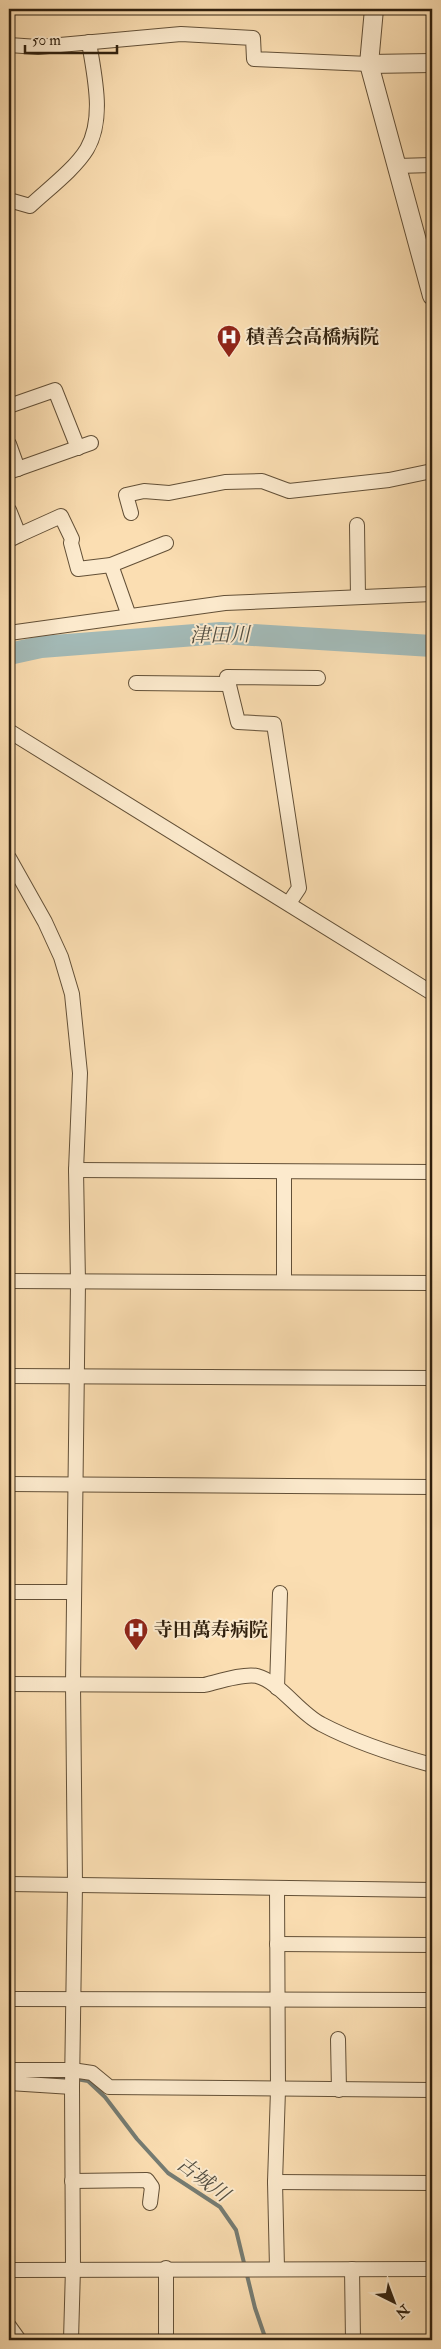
<svg xmlns="http://www.w3.org/2000/svg" width="441" height="2349" font-family="'IM FELL Double Pica','Noto Serif JP',serif">
  <style>
    .lines { fill: none; stroke-linecap: round; stroke-linejoin: round }
    .stream { stroke: #757c73; stroke-width: 4 }
    .river { stroke: #a3bab7; stroke-width: 22 }
    .minor-casing { stroke: #635037; stroke-width: 16 }
    .tertiary-casing { stroke: #635037; stroke-width: 20 }
    .minor { stroke: #fceacd; stroke-width: 14 }
    .tertiary { stroke: #fceacd; stroke-width: 18 }
    .labels { text-anchor: middle; dominant-baseline: central; stroke-width: 4; stroke-linejoin: round; paint-order: stroke }
    .poi-label { font-size: 19px; font-weight: bold; fill: #30200e; stroke: #fceacd; text-anchor: start }
    .water-label { font-size: 20px; font-style: italic; fill: #524e41; stroke: #fceacd }
  </style>
  <rect width="100%" height="100%" fill="#fbdeb2"/>
  <filter id="stains"><feTurbulence type="fractalNoise" baseFrequency=".004" numOctaves="4"/><feColorMatrix values="0 0 0 0 .2 0 0 0 0 .09 0 0 0 0 .02 0 0 0 .5 -.17"/></filter>
  <radialGradient id="worn" r=".72"><stop offset=".6" stop-color="#630" stop-opacity="0"/><stop offset="1" stop-color="#630" stop-opacity=".3"/></radialGradient>
  <g class="lines">
    <g class="stream">
      <polyline points="36,2078 69,2079"/>
      <polyline points="76,2079 88,2081 105,2097 137,2139 168,2173 220,2207 236,2230 255,2308 266,2340"/>
    </g>
    <polyline class="river" points="9,654 41,647 221,633 432,646"/>
    <defs>
      <g id="minor">
        <polyline points="9,45 38,47 181,34 253,38 254,59 369,64"/>
        <polyline points="397,166 432,165"/>
        <path d="M9,200L30,206C47,190 75,169 87,149C105,118 94,75 89,42"/>
        <polyline points="9,406 55,390 78,448"/>
        <polyline points="9,444 18,469"/>
        <polyline points="9,472 91,443"/>
        <polyline points="9,510 19,535 9,540"/>
        <polyline points="131,513 126,495 144,491 169,493 225,482 262,481 289,491 389,480 432,471"/>
        <polyline points="357,525 358,597"/>
        <polyline points="19,535 61,516 72,539 71,543 78,569 111,565 166,543"/>
        <polyline points="111,565 129,616"/>
        <polyline points="9,633 225,603 432,594"/>
        <polyline points="136,683 228,684"/>
        <polyline points="9,731 432,993"/>
        <polyline points="9,858 45,922 61,957 72,994 80,1073 76,1170 78,1282 73,1684 75,1885 72,2087 73,2268 71,2340"/>
        <polyline points="289,903 299,888 274,724 238,722 227,677 318,678"/>
        <polyline points="76,1170 432,1172"/>
        <polyline points="9,1281 432,1283"/>
        <polyline points="284,1282 284,1172"/>
        <polyline points="9,1376 432,1378"/>
        <polyline points="9,1484 432,1487"/>
        <polyline points="9,1592 74,1592"/>
        <path d="M9,1684L204,1685C217,1682 244,1673 257,1676C280,1682 299,1713 321,1724C355,1742 395,1755 432,1765"/>
        <polyline points="277,1688 280,1593"/>
        <polyline points="9,1884 432,1890"/>
        <polyline points="277,1944 432,1945"/>
        <polyline points="9,1999 432,2000"/>
        <polyline points="338,2039 339,2090"/>
        <polyline points="9,2070 72,2070 92,2073 109,2087 432,2090"/>
        <polyline points="9,2083 72,2087"/>
        <polyline points="72,2181 147,2180 152,2187 150,2203"/>
        <polyline points="275,2182 432,2183"/>
        <polyline points="277,2268 275,2182 278,2090 277,1889"/>
        <polyline points="352,2269 353,2340"/>
        <polyline points="9,2270 432,2269"/>
        <polyline points="9,2326 19,2340"/>
        <polyline points="166,2340 166,2268"/>
      </g>
      <g id="tertiary">
        <polyline points="374,9 369,64 432,296"/>
        <polyline points="369,64 432,63"/>
      </g>
    </defs>
    <use href="#minor" class="minor-casing"/>
    <use href="#tertiary" class="tertiary-casing"/>
    <use href="#minor" class="minor"/>
    <use href="#tertiary" class="tertiary"/>
  </g>
  <defs>
    <symbol id="hospital-pin" viewBox="-11 -11 22 30"><path d="M0 17L-7.5 6A9.5 9.5 0 1 1 7.5 6Z" fill="#8f2418" stroke="#fceacd"/><path d="M-5-5h3v3.5h4V-5h3V5h-3V1.5h-4V5h-3Z" fill="#fff"/></symbol>
  </defs>
  <g fill-rule="evenodd">
    <use href="#hospital-pin" x="215" y="323" width="28" height="38"/>
    <use href="#hospital-pin" x="122" y="1616" width="28" height="38"/>
  </g>
  <g class="labels">
    <g class="poi-label">
      <text x="246" y="337">積善会高橋病院</text>
      <text x="154" y="1630">寺田萬寿病院</text>
    </g>
    <g class="water-label">
      <text transform="translate(220 635) rotate(-1)">津田川</text>
      <text transform="translate(203 2179) rotate(37)">古城川</text>
    </g>
  </g>
  <rect width="441" height="2349" fill="none" stroke="#fbdeb2" stroke-width="30"/>
  <rect x="10" y="10" width="421" height="2329" fill="none" stroke="#30200e" stroke-width="2.5"/>
  <rect x="15" y="15" width="411" height="2319" fill="none" stroke="#30200e"/>
  <g transform="translate(394 2302) rotate(138)" stroke="#fceacd" stroke-width="4" paint-order="stroke">
  <path d="M0-4L9 19L0 12L-9 19Z" fill="#30200e"/>
  <text y="-8" font-size="14" font-weight="bold" text-anchor="middle" fill="#30200e">N</text>
  </g>
  <path d="M25 45v8h92v-8" fill="none" stroke="#30200e" stroke-width="2.5"/>
  <text x="32" y="45" font-size="15" fill="#30200e" stroke="#fceacd" stroke-width="4" paint-order="stroke">50 m</text>
  <rect width="100%" height="100%" filter="url(#stains)"/>
  <rect width="100%" height="100%" fill="url(#worn)"/>
</svg>
